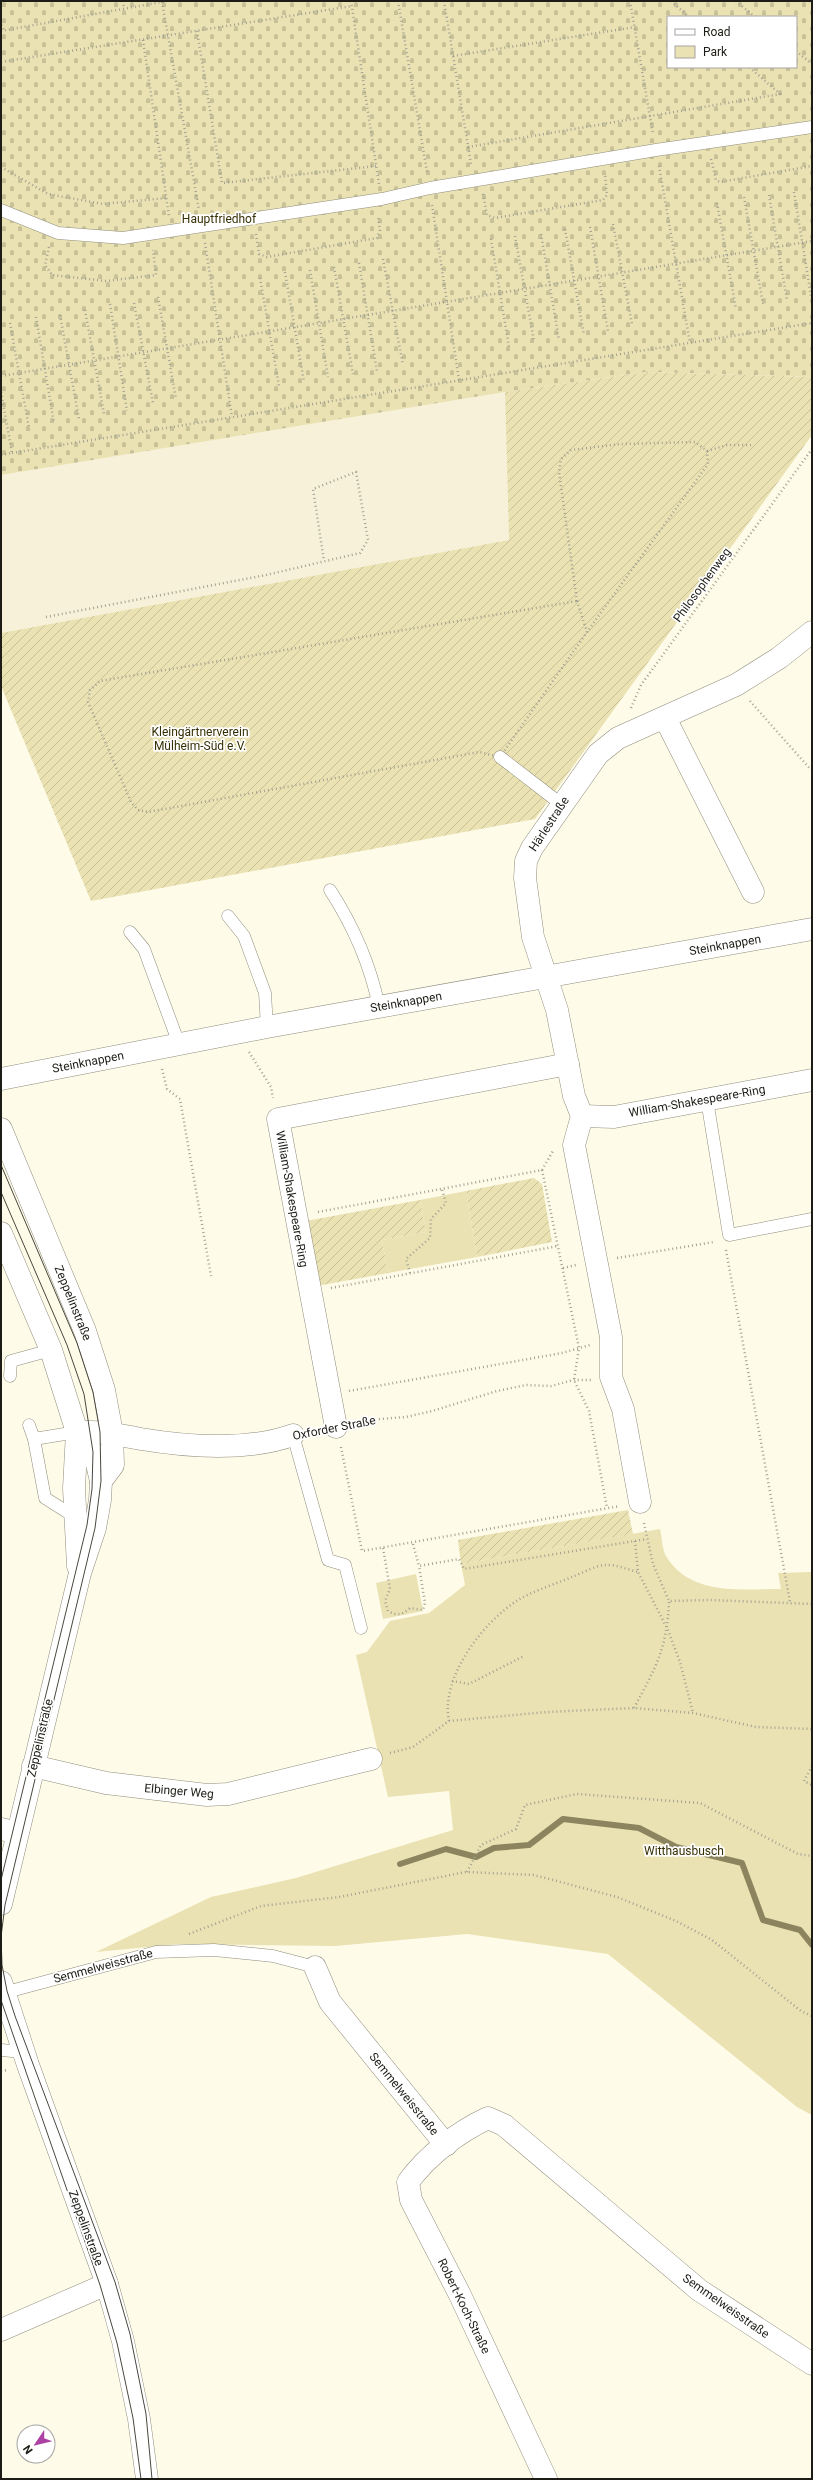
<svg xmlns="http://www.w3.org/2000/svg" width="813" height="2480" font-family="Roboto,sans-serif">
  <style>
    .built { fill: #f6f1d8 }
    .cemetery { fill: url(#cemetery-stones); fill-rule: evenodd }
    .park { fill: #eae2b2 }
    .garden { fill: url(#garden-furrows) }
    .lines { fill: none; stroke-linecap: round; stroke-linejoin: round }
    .stream { stroke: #8b845e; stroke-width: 6 }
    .service-casing { stroke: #908d7d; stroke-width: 13 }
    .minor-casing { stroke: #908d7d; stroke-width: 23 }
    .tertiary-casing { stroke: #908d7d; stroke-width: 23 }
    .secondary-casing { stroke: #908d7d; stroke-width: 23 }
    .path { stroke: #a3a194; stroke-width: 2.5; stroke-dasharray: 1 3; stroke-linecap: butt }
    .service { stroke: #fff; stroke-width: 12 }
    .minor { stroke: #fff; stroke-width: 22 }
    .tertiary { stroke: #fff; stroke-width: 22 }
    .secondary { stroke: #fff; stroke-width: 22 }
    .tram { stroke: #49473f; stroke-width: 1 }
    .labels { text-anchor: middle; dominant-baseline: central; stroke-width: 3.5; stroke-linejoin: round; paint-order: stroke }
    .park-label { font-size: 12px; fill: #373004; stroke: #fff }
    .street-label { font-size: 12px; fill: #1d1c16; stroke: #fff }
  </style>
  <defs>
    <pattern id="cemetery-stones" width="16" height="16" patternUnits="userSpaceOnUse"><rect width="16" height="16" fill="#eae2b2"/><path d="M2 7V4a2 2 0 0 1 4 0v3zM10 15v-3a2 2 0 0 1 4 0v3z" fill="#c8c198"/></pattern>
    <pattern id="garden-furrows" width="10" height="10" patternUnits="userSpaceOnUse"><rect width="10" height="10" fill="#eae2b2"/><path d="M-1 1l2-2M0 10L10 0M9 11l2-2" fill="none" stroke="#c8c198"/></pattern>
  </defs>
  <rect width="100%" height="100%" fill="#fefbe9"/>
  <polygon class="built" points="505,392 509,540 1,633 1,475"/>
  <path class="cemetery" d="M1,1H812V377L647,372L505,392L1,475ZM668,17H796V67H668Z"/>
  <g class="park">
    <polygon points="466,1191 477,1257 388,1273 382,1240 426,1232 420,1200"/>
    <path d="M660,1529C662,1537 662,1549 666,1556C690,1596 740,1589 781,1589L778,1573L812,1572V2115L797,2107L608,1954L467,1934L335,1946L179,1944L96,1952L211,1897L296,1878L453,1830L449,1791L388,1797L356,1655L367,1652L390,1621L429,1613L465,1585L461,1564Z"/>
    <polygon points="416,1574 423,1611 383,1619 376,1583"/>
  </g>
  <g class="garden">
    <polygon points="647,372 812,377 812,435 535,819 91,901 1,686 1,633 509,540 505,392"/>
    <polygon points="534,1178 542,1184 552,1242 477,1257 466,1191"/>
    <polygon points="420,1200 426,1232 382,1240 388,1273 317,1286 306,1221"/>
    <polygon points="628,1510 633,1534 461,1564 458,1540"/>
  </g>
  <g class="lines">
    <polyline class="stream" points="400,1864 446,1849 476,1857 494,1848 529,1845 563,1819 639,1828 676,1847 742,1863 763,1920 800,1930 812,1945"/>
    <defs>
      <g id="service">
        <polyline points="1,210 58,233 123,238 382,199 430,188 656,150 812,127"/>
        <polyline points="500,757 561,804"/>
        <path d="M330,890C354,927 370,963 379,1007"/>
        <polyline points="228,916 244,936 265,993 267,1027"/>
        <polyline points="130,932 144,949 179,1044"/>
        <polyline points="707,1100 729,1235 812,1219"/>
        <polyline points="10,1376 11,1361 51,1350"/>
        <polyline points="29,1425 34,1439 77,1432"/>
        <polyline points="293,1435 328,1560 345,1565 361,1628"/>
        <polyline points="34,1439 45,1498 75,1517"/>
        <polyline points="3,1993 156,1952 214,1950 273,1956 315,1967"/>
        <polyline points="1,2050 23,2052"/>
      </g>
      <g id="minor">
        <polyline points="665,718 753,892"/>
        <polyline points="582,1116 614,1117 812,1080"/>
        <polyline points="1,1129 85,1331 104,1390 112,1433 113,1465 101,1481"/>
        <polyline points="336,1427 278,1119 568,1064"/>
        <path d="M77,1432C99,1431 120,1435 141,1439C189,1447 248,1451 293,1435"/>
        <polyline points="640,1502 623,1409 611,1377 611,1337 574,1145 582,1116 574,1096 557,1010 533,937 525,878 526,861 532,848 598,754 618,738 736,685 779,658 812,632"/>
        <polyline points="33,1766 106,1783 207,1795 228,1794 371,1759"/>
        <polyline points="1,1829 17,1833"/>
        <polyline points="315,1967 330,2002 446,2145"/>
        <polyline points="1,2330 107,2284"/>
        <path d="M546,2479L460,2295L411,2200L408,2182C428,2155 458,2132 488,2118L504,2125L699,2290L812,2364"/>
      </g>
      <polyline id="tertiary" points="1,1079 267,1027 812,929"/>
      <g id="secondary">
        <polyline points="1,1233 51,1350 77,1432 93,1452 97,1464 101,1481 100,1500 95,1528 80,1573 1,1904"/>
        <polyline points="77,1432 74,1488 78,1566"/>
        <polyline points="1,1982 28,2065 107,2284 123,2341 139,2419 147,2479"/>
      </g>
    </defs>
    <use href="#service" class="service-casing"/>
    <use href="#minor" class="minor-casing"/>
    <use href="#tertiary" class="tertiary-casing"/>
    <use href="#secondary" class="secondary-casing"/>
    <g class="path">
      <polyline points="123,1 124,9"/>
      <polyline points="351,1 379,184"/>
      <polyline points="398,1 427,172"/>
      <polyline points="444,1 471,164"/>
      <polyline points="630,1 653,134"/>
      <polyline points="671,1 689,17"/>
      <polyline points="736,1 755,17"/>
      <polyline points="809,1 812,3"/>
      <polyline points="162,2 199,210"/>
      <polyline points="1,25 4,30"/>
      <polyline points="1,31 167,1"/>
      <polyline points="197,31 222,183 377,166"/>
      <polyline points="143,40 169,216"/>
      <polyline points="796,51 812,64"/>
      <polyline points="453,56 635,27"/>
      <polyline points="1,62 352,6"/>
      <polyline points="468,147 780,94 749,67"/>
      <polyline points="711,159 716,180 720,182 812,166"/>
      <polyline points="659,166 690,343"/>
      <polyline points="1,167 48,194 103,204 166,198"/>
      <polyline points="794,192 811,296"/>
      <polyline points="483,194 487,215 495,218 603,200 607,195 605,174"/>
      <polyline points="769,195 787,300"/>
      <polyline points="744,197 763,304"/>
      <polyline points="717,203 736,309"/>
      <polyline points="432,205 459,380"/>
      <polyline points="613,224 632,324"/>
      <polyline points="590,227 608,331"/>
      <polyline points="565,229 584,335"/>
      <polyline points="256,234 259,254 267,257 377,238 380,230 378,216"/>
      <polyline points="541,234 559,340"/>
      <polyline points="515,236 534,341"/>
      <polyline points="491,239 509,347"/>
      <polyline points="205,243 232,417"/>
      <polyline points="49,247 45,265 52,275 106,281 156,275 153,250"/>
      <polyline points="383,259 403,365"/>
      <polyline points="359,263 377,371"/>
      <polyline points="334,267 353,374"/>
      <polyline points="310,270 328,377"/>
      <polyline points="285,272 304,382"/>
      <polyline points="260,278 279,386"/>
      <polyline points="158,297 176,399"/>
      <polyline points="134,303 153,403"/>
      <polyline points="110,304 127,411"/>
      <polyline points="85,310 104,414"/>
      <polyline points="60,315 79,419"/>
      <polyline points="36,317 54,423"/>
      <polyline points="10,323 29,428"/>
      <polyline points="1,376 812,241"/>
      <polyline points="1,392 12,453 1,455"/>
      <polyline points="707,451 727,445 751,445"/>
      <polyline points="12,453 812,323"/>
      <polygon points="577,601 587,632 500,757 479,752 148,812 138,810 131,802 88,702 90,690 100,681"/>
      <polyline points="577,601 559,472 561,459 571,450 621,444 695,442 707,451 708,464 587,632"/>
      <polyline points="46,617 266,575 360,553 368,540 356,472 313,489 324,561"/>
      <polyline points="750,701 811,770"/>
      <polyline points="631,708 641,685 812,449"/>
      <polyline points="249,1052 271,1087 273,1098"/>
      <polyline points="162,1069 167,1089 180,1099 211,1276"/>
      <polyline points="542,1170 579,1348 574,1380 589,1411 607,1508"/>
      <polyline points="318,1212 542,1170 553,1151"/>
      <polyline points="726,1250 790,1602"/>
      <polyline points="617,1258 714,1242"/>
      <polyline points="563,1268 576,1265"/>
      <polyline points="410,1273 406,1259 430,1238 431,1219 446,1203 442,1189"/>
      <polyline points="331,1288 558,1246"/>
      <polyline points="349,1391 562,1353 590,1345"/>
      <polyline points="355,1421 406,1417 432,1411 497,1391 526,1385 551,1386 574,1380 591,1380"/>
      <polyline points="341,1447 362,1551 620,1506"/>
      <polyline points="644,1523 653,1564 669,1601 710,1600 812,1604"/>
      <polyline points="635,1541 638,1572 668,1630 680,1662 693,1713"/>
      <polyline points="413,1544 419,1566 459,1559 464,1569 647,1539"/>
      <path d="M383,1548L390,1589L385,1601L388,1611C397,1616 402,1615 410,1608L423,1610L425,1603L419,1566"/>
      <polyline points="452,1681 469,1684 524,1656"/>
      <path d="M634,1708C656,1667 667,1649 669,1601"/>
      <path d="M449,1721C440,1678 483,1622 518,1600C535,1590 556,1584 574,1576C583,1573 596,1565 606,1565C615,1564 629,1570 638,1572"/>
      <polyline points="390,1753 413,1747 449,1721 547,1712 634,1708 693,1713 756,1727 812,1729"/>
      <polyline points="812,1766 804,1781 812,1785"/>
      <polyline points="467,1872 481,1845 516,1829 525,1805 577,1794 700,1803 798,1854 812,1856"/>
      <polyline points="189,1934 261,1906 339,1897 466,1872 534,1875 617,1897 676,1921 712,1940 801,2011 812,2016"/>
      <polyline points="1,2071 8,2070"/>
    </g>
    <use href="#service" class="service"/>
    <use href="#minor" class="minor"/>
    <use href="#tertiary" class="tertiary"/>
    <use href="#secondary" class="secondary"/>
    <g class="tram">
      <polyline points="1,1165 77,1343 93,1392 100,1432 101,1481 95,1528 5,1905 1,1937 2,1965 7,1991 15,2016 115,2282 130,2334 146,2414 152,2479"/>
      <polyline points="1,1192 67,1345 84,1394 93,1452 92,1489 87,1525 1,1880"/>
      <polyline points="1,2000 100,2285 117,2343 133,2418 141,2479"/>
    </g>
  </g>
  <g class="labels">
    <g class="park-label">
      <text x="219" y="219">Hauptfriedhof</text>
      <text x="200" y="732">Kleingärtnerverein<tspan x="200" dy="14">Mülheim-Süd e.V.</tspan></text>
      <text x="684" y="1851">Witthausbusch</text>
    </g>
    <g class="street-label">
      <text transform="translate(702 585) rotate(-54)">Philosophenweg</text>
      <text transform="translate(549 824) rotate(-57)">Härlestraße</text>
      <text transform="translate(725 945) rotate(-10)">Steinknappen</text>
      <text transform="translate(406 1002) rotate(-10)">Steinknappen</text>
      <text transform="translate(88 1062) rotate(-11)">Steinknappen</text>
      <text transform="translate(697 1101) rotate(-10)">William-Shakespeare-Ring</text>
      <text transform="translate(292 1199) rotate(80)">William-Shakespeare-Ring</text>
      <text transform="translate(73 1303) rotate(68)">Zeppelinstraße</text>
      <text transform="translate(334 1428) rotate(-11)">Oxforder Straße</text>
      <text transform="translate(40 1738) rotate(-77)">Zeppelinstraße</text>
      <text transform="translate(179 1791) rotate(5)">Elbinger Weg</text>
      <text transform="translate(103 1966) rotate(-15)">Semmelweisstraße</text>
      <text transform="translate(404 2094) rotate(51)">Semmelweisstraße</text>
      <text transform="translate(86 2228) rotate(70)">Zeppelinstraße</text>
      <text transform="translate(464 2306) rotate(64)">Robert-Koch-Straße</text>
      <text transform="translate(726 2306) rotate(35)">Semmelweisstraße</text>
    </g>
  </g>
  <rect width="813" height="2480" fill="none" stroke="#1d1c16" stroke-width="4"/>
  <rect x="667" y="16" width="130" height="52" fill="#ffffff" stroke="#a5a4a2"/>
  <rect x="675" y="29" width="20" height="6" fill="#ffffff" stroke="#a5a4a2"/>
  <text x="703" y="36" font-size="12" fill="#1d1c16">Road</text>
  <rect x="675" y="46" width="20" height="12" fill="#eae2b2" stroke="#a5a4a2"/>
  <text x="703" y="56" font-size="12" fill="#1d1c16">Park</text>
  <g transform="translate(36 2444) rotate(235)"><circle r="19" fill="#ffffff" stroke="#a5a4a2"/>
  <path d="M0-3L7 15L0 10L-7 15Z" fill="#ab42a4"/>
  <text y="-6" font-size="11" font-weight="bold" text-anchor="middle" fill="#1d1c16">N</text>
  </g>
</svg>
